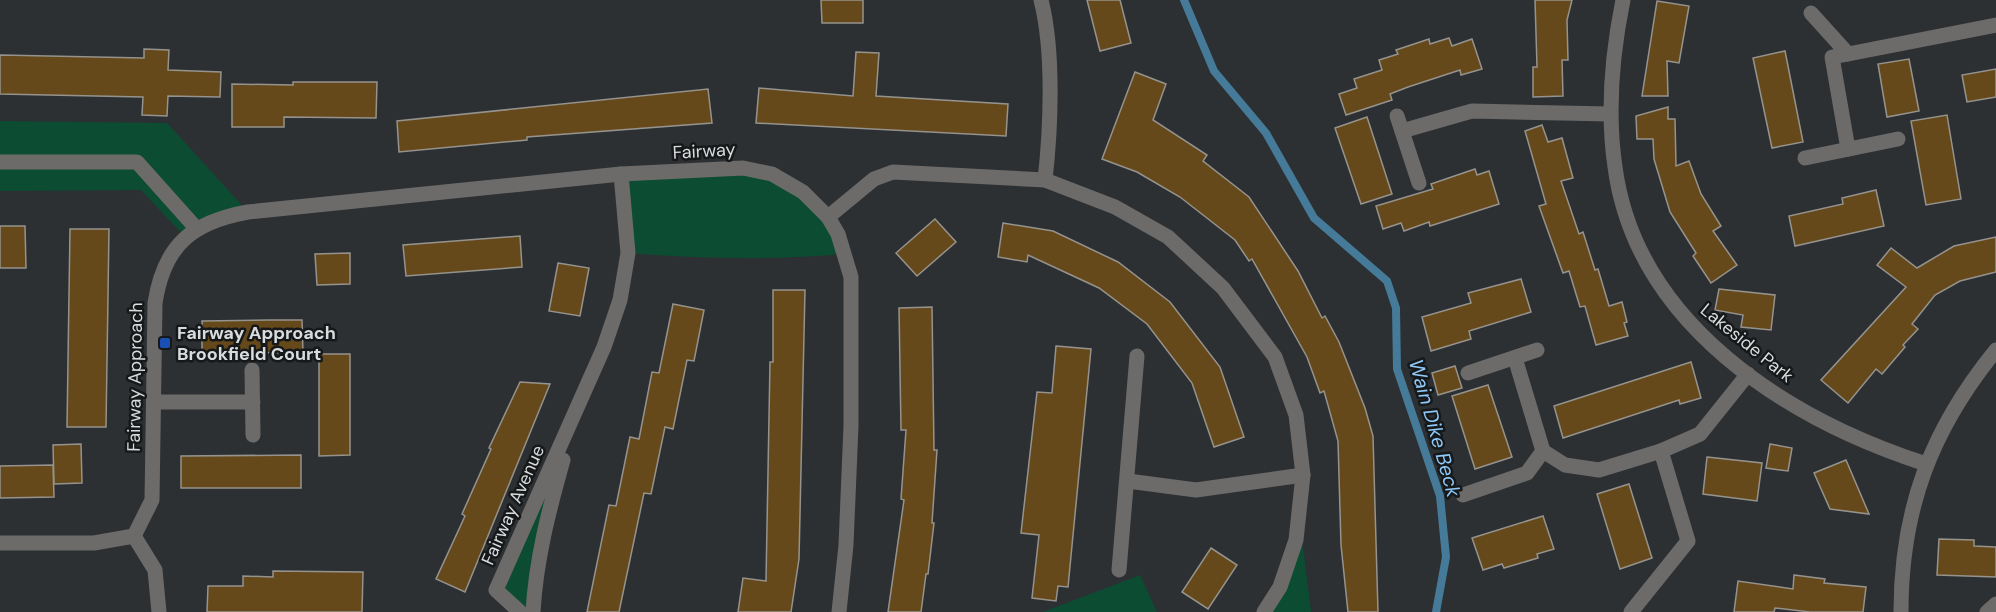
<svg xmlns="http://www.w3.org/2000/svg" width="1996" height="612" font-family="'DM Sans',sans-serif">
  <style>
    .green { fill: #0c4c33 }
    .lines { fill: none; stroke-linecap: round; stroke-linejoin: round }
    .stream { stroke: #467a99; stroke-width: 8 }
    .building { fill: #65491a; stroke: #96938e; stroke-width: 1.5 }
    .minor { stroke: #6d6b69; stroke-width: 15 }
    .transit-dot { fill: #1a4fb4; stroke: #161819; stroke-width: 2 }
    .labels { text-anchor: middle; dominant-baseline: central; stroke-width: 5; stroke-linejoin: round; paint-order: stroke }
    .street-label { font-size: 18px; fill: #d9dcde; stroke: #161819 }
    .poi-label { font-size: 18px; font-weight: bold; fill: #d9dcde; stroke: #161819; text-anchor: start }
    .water-label { font-size: 20px; font-style: italic; fill: #8ec9f9; stroke: #161819 }
  </style>
  <rect width="100%" height="100%" fill="#2c3033"/>
  <g class="green">
    <polygon points="0,121 167,123 248,212 185,237 141,190 0,191"/>
    <path d="M743,168L803,192L846,254C773,260 701,259 628,253L621,174Z"/>
    <polygon points="578,407 548,511 533,612 496,590"/>
    <polygon points="1296,540 1303,547 1311,612 1264,612"/>
    <polygon points="1140,575 1157,612 1043,612"/>
  </g>
  <g class="lines">
    <polyline class="stream" points="1184,0 1214,71 1266,133 1314,218 1387,281 1396,308 1397,369 1440,496 1446,557 1436,612"/>
  </g>
  <g class="building">
    <polygon points="821,0 863,0 863,23 822,23"/>
    <polygon points="1087,0 1120,0 1131,43 1100,51"/>
    <polygon points="1535,0 1572,0 1567,20 1568,60 1562,60 1563,96 1533,97 1533,67 1537,67"/>
    <polygon points="1657,1 1689,6 1679,63 1667,61 1668,96 1642,96"/>
    <polygon points="1449,38 1452,46 1472,39 1482,69 1461,75 1460,70 1408,87 1390,94 1392,100 1346,115 1339,94 1357,88 1354,79 1382,70 1379,60 1398,54 1396,50 1429,39 1430,44"/>
    <polygon points="144,49 169,50 168,70 221,72 220,97 168,96 167,116 142,115 143,97 0,94 0,55 144,58"/>
    <polygon points="1785,51 1803,142 1772,148 1753,58"/>
    <polygon points="856,52 879,53 876,96 1008,104 1006,136 756,123 759,88 853,96"/>
    <polygon points="1909,59 1919,111 1887,117 1878,64"/>
    <polygon points="1996,69 1996,97 1967,102 1962,75"/>
    <polygon points="1135,72 1166,84 1153,120 1207,155 1203,161 1249,197 1298,271 1322,318 1325,316 1339,342 1365,408 1373,436 1378,612 1348,612 1341,545 1338,441 1324,391 1320,393 1307,357 1252,259 1249,261 1235,240 1180,197 1137,172 1102,159"/>
    <polygon points="293,82 377,82 376,118 284,117 284,127 232,127 232,84 293,85"/>
    <polygon points="708,89 712,123 527,137 527,140 399,152 397,121"/>
    <polygon points="1668,107 1668,119 1675,119 1676,166 1689,161 1701,194 1721,226 1713,231 1737,265 1711,283 1693,256 1696,253 1670,212 1654,159 1653,139 1637,139 1636,116"/>
    <polygon points="1947,115 1961,199 1926,205 1911,121"/>
    <polygon points="1367,117 1392,194 1361,204 1335,128"/>
    <polygon points="1542,125 1548,142 1562,138 1573,178 1561,181 1579,234 1583,232 1595,270 1598,269 1609,306 1622,302 1627,322 1624,323 1628,336 1596,345 1585,306 1580,307 1569,271 1563,273 1539,206 1546,204 1525,131"/>
    <polygon points="1475,169 1477,175 1489,171 1499,204 1430,226 1429,222 1404,231 1401,223 1383,229 1376,206 1433,189 1431,184"/>
    <polygon points="1876,190 1884,226 1795,246 1789,216 1843,204 1842,198"/>
    <polygon points="935,219 956,242 917,276 896,253"/>
    <polygon points="1003,223 1053,231 1118,262 1170,302 1220,367 1244,437 1214,447 1192,383 1147,324 1099,288 1028,255 1027,262 998,257"/>
    <polygon points="0,226 25,226 26,268 0,268"/>
    <polygon points="70,229 109,229 106,427 67,427"/>
    <polygon points="520,236 522,267 406,276 403,245"/>
    <polygon points="1996,237 1996,272 1960,281 1935,295 1912,324 1918,329 1903,345 1905,347 1882,374 1876,369 1848,403 1821,380 1906,287 1877,265 1891,248 1917,268 1954,246"/>
    <polygon points="350,253 350,284 317,285 315,254"/>
    <polygon points="558,263 589,268 580,316 549,311"/>
    <polygon points="1521,279 1531,312 1469,331 1471,339 1431,351 1422,317 1471,303 1468,293"/>
    <polygon points="1719,289 1775,295 1771,330 1741,327 1743,315 1715,310"/>
    <polygon points="773,290 805,290 799,559 791,612 738,612 743,578 766,581 770,362 773,362"/>
    <polygon points="673,304 704,310 694,361 687,360 673,429 665,427 651,494 644,493 619,612 587,612 609,505 616,506 630,437 639,439 652,372 659,373"/>
    <polygon points="932,307 934,450 937,450 932,523 934,523 928,574 926,574 921,612 888,612 904,500 901,499 906,430 901,430 899,308"/>
    <polygon points="268,320 302,320 303,353 202,352 202,321"/>
    <polygon points="1056,346 1091,349 1068,587 1058,586 1056,601 1032,598 1039,535 1021,533 1037,392 1052,393"/>
    <polygon points="319,354 350,354 350,455 319,456"/>
    <polygon points="1691,362 1701,398 1680,404 1679,400 1563,438 1554,406"/>
    <polygon points="1455,366 1462,388 1438,395 1432,373"/>
    <polygon points="520,382 550,384 465,592 436,579 465,516 462,514 491,449 489,448"/>
    <polygon points="1488,385 1512,457 1475,469 1452,396"/>
    <polygon points="81,444 82,483 54,484 53,445"/>
    <polygon points="1770,444 1792,448 1788,471 1766,468"/>
    <polygon points="301,455 301,488 181,488 181,456"/>
    <polygon points="1707,457 1762,463 1757,501 1703,494"/>
    <polygon points="1846,460 1869,514 1830,509 1814,473"/>
    <polygon points="53,465 54,497 0,498 0,466"/>
    <polygon points="1629,484 1652,558 1620,569 1597,494"/>
    <polygon points="1543,516 1554,549 1537,554 1538,558 1504,568 1502,564 1483,570 1472,538"/>
    <polygon points="1939,539 1974,540 1974,546 1996,547 1996,577 1937,575"/>
    <polygon points="1211,548 1237,565 1208,609 1182,592"/>
    <polygon points="273,571 363,572 362,612 207,612 208,586 243,586 243,576 273,577"/>
    <polygon points="1794,575 1825,579 1824,583 1866,587 1863,612 1810,612 1775,608 1774,612 1734,612 1738,581 1793,589"/>
  </g>
  <g class="lines">
    <g class="minor">
      <path d="M1041,0C1054,51 1051,127 1045,180"/>
      <path d="M1623,0C1612,54 1607,112 1615,167C1636,324 1787,419 1926,464"/>
      <polyline points="1811,13 1848,54 1832,57 1848,149"/>
      <polyline points="1848,54 1996,25"/>
      <polyline points="1397,116 1419,183"/>
      <polyline points="1402,131 1472,111 1610,114"/>
      <polyline points="1805,158 1898,139"/>
      <polyline points="0,162 137,162 196,228"/>
      <polyline points="828,217 874,179 893,172 1045,180 1115,207 1168,237 1223,288 1275,357 1296,415 1303,475 1296,540 1280,587 1264,612"/>
      <polyline points="1515,358 1543,451 1565,465 1599,470 1661,451 1700,434 1748,374"/>
      <polyline points="252,370 253,435"/>
      <polyline points="1468,373 1537,350"/>
      <polyline points="155,402 253,402"/>
      <polyline points="1128,481 1196,490 1303,475"/>
      <polyline points="1463,495 1527,473 1543,451"/>
      <polyline points="134,536 155,570 159,612"/>
      <path d="M0,543H94L134,536L152,500L155,303C164,245 192,222 248,212L621,174L743,168L772,174L803,192L828,217L838,234L851,277V426L846,545L839,612"/>
      <polyline points="1119,570 1137,356"/>
      <polyline points="520,612 496,590 604,347 620,300 628,253 621,174"/>
      <path d="M533,612C536,559 549,510 563,460"/>
      <polyline points="1631,612 1688,541 1661,451"/>
      <path d="M1901,612C1901,509 1931,430 1996,350"/>
      <polyline points="1987,612 1996,604"/>
    </g>
  </g>
  <rect class="transit-dot" x="159" y="337" width="12" height="12" rx="3"/>
  <g class="labels">
    <g class="street-label">
      <text transform="translate(704 151) rotate(-3)">Fairway</text>
      <text transform="translate(1747 343) rotate(39)">Lakeside Park</text>
      <text transform="translate(135 377) rotate(-89)">Fairway Approach</text>
      <text transform="translate(513 505) rotate(-66)">Fairway Avenue</text>
    </g>
    <g class="poi-label">
      <text x="177" y="333">Fairway Approach<tspan x="177" dy="21">Brookfield Court</tspan></text>
    </g>
    <g class="water-label">
      <text transform="translate(1435 428) rotate(74)">Wain Dike Beck</text>
    </g>
  </g>
</svg>
